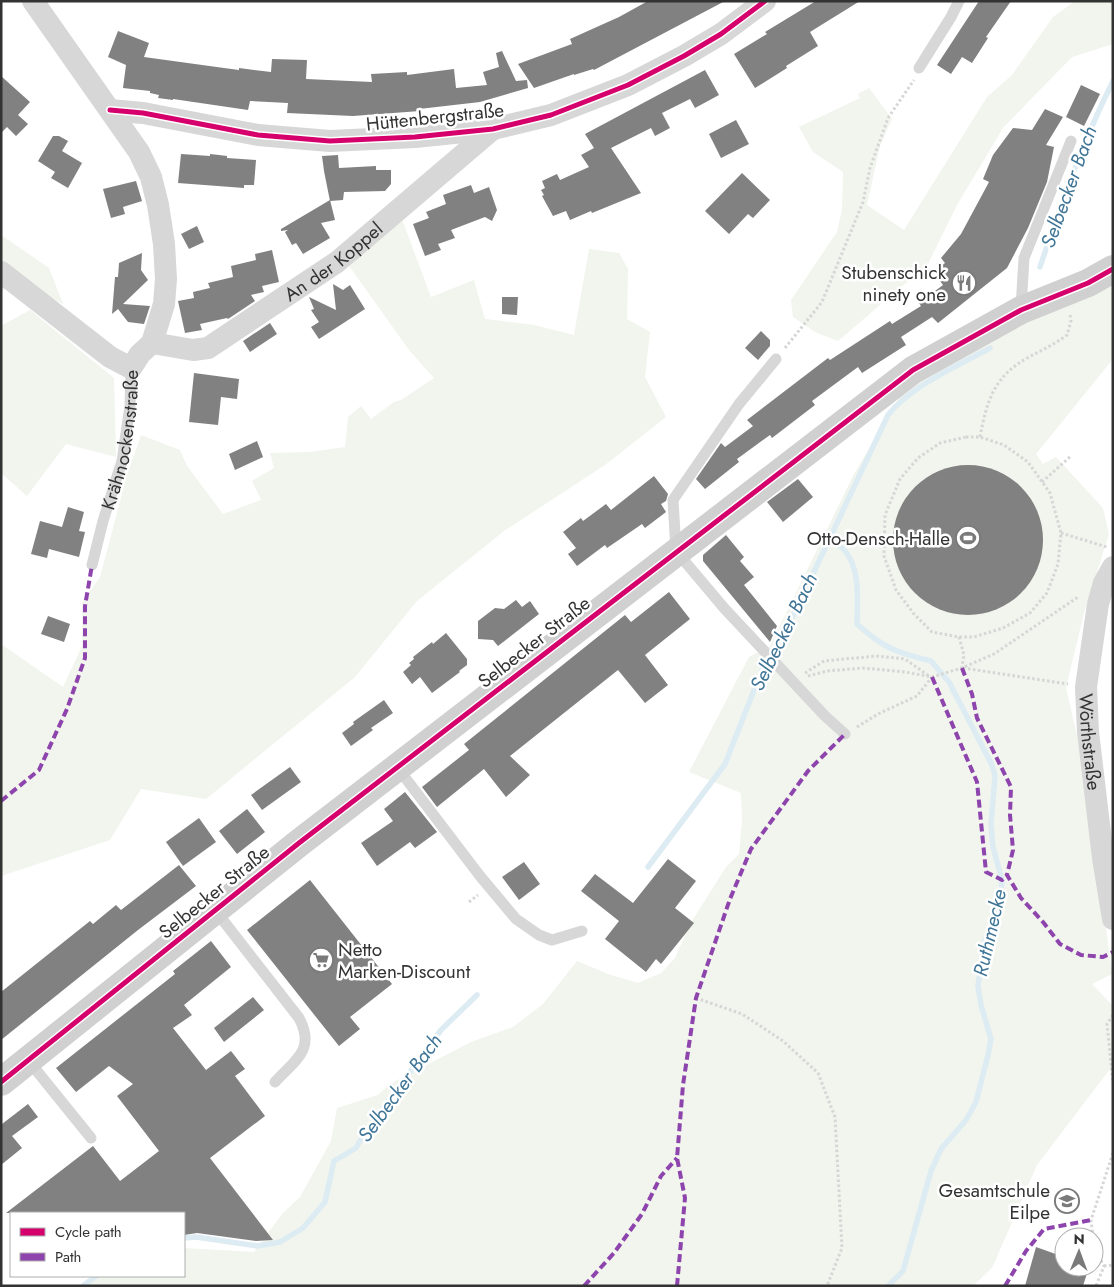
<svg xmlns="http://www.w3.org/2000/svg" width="1114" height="1287" font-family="Jost,sans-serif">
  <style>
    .green { fill: #f1f5ed }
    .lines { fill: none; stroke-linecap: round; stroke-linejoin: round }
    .stream { stroke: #ddebf3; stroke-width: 5.5 }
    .building { fill: #818181 }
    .path { stroke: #d6d6d6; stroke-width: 3; stroke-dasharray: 2.5 2.5; stroke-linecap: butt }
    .service { stroke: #d7d7d7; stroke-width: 11 }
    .minor { stroke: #d7d7d7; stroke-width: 22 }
    .secondary { stroke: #d0d0d0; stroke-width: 28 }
    .quiet { stroke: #8e44ad; stroke-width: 4; stroke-dasharray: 8 4; stroke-linecap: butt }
    .cycleway-casing { stroke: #fff; stroke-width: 8 }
    .cycleway { stroke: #d6006c; stroke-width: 5 }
    .labels { text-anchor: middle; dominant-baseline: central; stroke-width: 5; stroke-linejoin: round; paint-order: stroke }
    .street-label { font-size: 19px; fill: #333; stroke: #fff }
    .poi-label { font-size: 19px; fill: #333; stroke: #fff; text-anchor: end }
    .water-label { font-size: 20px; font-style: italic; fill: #3f7597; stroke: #fff }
  </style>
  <rect width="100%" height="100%" fill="#fff"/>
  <g class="green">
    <polygon points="1075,1 1113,1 1113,44 1072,57 1003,128 957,205 928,264 838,341 815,332 793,317 791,300 837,232 842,210 843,172 813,152 799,127 860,98 858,94 869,88 892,119 880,146 867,205 904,230 987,97 1012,75 1053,17"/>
    <polygon points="400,214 431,297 474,280 485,319 534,325 574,335 589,249 619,253 628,269 627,319 650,332 645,377 666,417 605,465 504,531 417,601 355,677 206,799 141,789 110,840 1,876 1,644 63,687 82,646 82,603 100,577 127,475 141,435 180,450 187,466 223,514 261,500 252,481 274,468 270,453 310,452 345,447 348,417 361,406 371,419 394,402 401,400 434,378 409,350 347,263"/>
    <polygon points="1,235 49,268 63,304 29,286 11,274 1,295"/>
    <polygon points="1113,277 1113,359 1036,454 1043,464 1056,457 1103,508 1109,534 1084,613 1066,688 1085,770 1112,974 1092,984 1113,1006 1113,1065 1037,1165 992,1268 973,1286 84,1286 98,1276 184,1276 184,1248 254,1252 282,1214 300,1197 331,1141 337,1108 378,1095 390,1084 471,1042 513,1027 543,1004 577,961 608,974 638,983 661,973 675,958 690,924 726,867 739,854 742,820 741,793 689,772 749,657 770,646 854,474 906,386"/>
    <polygon points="30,310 114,378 116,457 66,444 27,496 1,473 1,326"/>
  </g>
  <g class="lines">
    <g class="stream">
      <path d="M1040,267C1061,204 1083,141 1113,81"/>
      <path d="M830,538C834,542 841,546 845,551C861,570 857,600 857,624C883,648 898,653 931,661L949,682L992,765L995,776L991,824L993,847L1002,880L1000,904L985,940L982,956L978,986L981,1005L991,1039L988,1055L976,1102L966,1120L941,1149L931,1171L903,1271L888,1286"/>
      <path d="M648,867L725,764L762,670L786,631L888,415C911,386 957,366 990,348"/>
      <polyline points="184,1238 196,1237 258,1246 280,1242 303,1228 325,1202 334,1161 356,1148 364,1134 441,1030 477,995"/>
      <polyline points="83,1286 96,1276"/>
    </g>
  </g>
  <g class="building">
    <polygon points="648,1 725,1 594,70 593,69 574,75 574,74 534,88 518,64 572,44 570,39 619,17"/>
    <polygon points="816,1 860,1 810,32 818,46 786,66 787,68 755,88 734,54 767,34 765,32"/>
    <polygon points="979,1 1011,1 986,37 988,38 972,63 962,57 951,74 937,65"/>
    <polygon points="118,31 149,43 144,57 224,68 239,70 239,68 271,72 272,59 307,60 306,79 372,82 371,74 407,72 407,75 454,69 456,88 487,85 483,72 499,67 496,53 502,51 516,81 527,80 528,88 480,102 419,109 420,111 353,116 287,113 288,103 250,101 248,110 173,99 173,100 158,98 159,95 150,93 150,91 123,88 126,65 108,57"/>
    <polygon points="705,70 719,95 695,108 690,99 662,113 670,128 655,136 651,128 611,148 641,193 592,213 591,211 570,220 566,211 553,216 542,196 544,195 541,190 545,188 542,181 557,174 560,180 589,167 581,155 594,148 585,134"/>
    <polygon points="1,76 30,102 18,115 28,124 16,136 7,127 1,133"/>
    <polygon points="1081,85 1100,94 1084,126 1066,117"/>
    <polygon points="1045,109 1063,117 1046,145 1054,147 1047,182 1028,228 1007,268 938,323 932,317 901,337 906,345 862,373 858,367 812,401 815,405 772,438 770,435 737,459 739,462 705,489 696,479 721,443 725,447 753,426 747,420 828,358 830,360 890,321 892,324 921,306 919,303 943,285 937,277 945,271 941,266 945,263 941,258 961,234 989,182 983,179 993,155 1013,128 1032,130"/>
    <polygon points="736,120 749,144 721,158 709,134"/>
    <polygon points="53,136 59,136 68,141 62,151 82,163 68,188 51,178 55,172 38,161"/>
    <polygon points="181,154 210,156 210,154 219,155 227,156 227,158 256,160 254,185 244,185 244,188 178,183"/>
    <polygon points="338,155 339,168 376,166 376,170 391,170 391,184 385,191 344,192 343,200 330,201 324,171 322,156"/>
    <polygon points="742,173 770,200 753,218 748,214 729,234 705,211"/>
    <polygon points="136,181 142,201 123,207 125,214 111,218 103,189"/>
    <polygon points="471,185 474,193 489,187 497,210 492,221 485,217 451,230 455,238 438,244 441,250 425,256 413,224 429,218 426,212 446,204 443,195"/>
    <polygon points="330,200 335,220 321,223 330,238 303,254 296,243 292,245 285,232 288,230 281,231 281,229"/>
    <polygon points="197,226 204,242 189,249 181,234"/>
    <polygon points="272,250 279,282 262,286 264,292 251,295 255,301 228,319 227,318 200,324 202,330 185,333 178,301 194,298 193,292 210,288 208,283 233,277 231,266 256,260 255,254"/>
    <polygon points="142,253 141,270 148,280 123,304 150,306 144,324 128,322 118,309 112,314 115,277 118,277 119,263"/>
    <polygon points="333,284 343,290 350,285 365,309 319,339 311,327 319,322 311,310 314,309 309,297 336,310"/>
    <polygon points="502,297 518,297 517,315 502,314"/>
    <polygon points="270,323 277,334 250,352 243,341"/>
    <polygon points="761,331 770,340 770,346 758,360 745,348"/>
    <polygon points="194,373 239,379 237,399 221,397 218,425 189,422"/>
    <polygon points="257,441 263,457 235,470 229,454"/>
    <circle cx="968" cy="540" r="75"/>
    <polygon points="654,476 668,494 666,501 661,504 666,512 645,528 642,524 607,548 605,545 577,566 568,554 576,548 563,532 581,518 583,521 606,504 611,510"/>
    <polygon points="798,479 813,497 783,522 767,502"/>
    <polygon points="68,507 84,512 79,531 85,532 79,557 49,549 47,558 31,554 40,521 62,527"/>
    <polygon points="726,535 744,557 740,561 754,577 744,585 777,626 770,642 703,561 703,555"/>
    <polygon points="669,592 690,619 645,655 668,685 645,703 618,670 510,756 530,775 506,797 484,769 437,807 422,787 469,750 464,744 625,615 631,622"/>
    <polygon points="516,600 522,607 530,601 539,614 498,646 493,640 478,639 478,621 495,608 504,609"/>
    <polygon points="48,616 70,624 64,642 41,634"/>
    <polygon points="446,633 467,659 467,665 459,671 460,672 432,693 420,677 412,684 403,672 411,665 409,663 414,659 413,657 432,642 433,644"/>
    <polygon points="384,700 393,713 371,728 373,730 351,746 342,733 354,724 353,722"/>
    <polygon points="290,767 301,782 262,810 251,795"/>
    <polygon points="405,792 437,832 415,848 410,842 377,866 361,843 393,821 384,809"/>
    <polygon points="247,809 265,832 237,854 219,831"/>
    <polygon points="199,818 216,842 183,866 166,842"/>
    <polygon points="668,859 696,881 675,908 694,923 661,964 656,959 646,972 605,939 619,921 581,891 595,874 633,903"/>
    <polygon points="524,862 540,884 519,900 502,877"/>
    <polygon points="179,865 196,886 138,930 1,1040 1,992 90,921 93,924 116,905 121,910"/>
    <polygon points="310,880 392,984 350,1017 360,1029 339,1046 247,930"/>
    <polygon points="211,941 231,967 184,1005 192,1015 173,1028 206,1070 231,1051 245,1069 235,1076 265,1116 210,1158 273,1240 256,1241 197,1233 184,1235 184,1213 6,1213 93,1146 120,1181 159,1151 117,1096 133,1084 109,1066 76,1092 56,1068 175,974 173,971"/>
    <polygon points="253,997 264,1010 224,1042 214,1028"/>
    <polygon points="28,1104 38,1117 12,1136 22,1148 1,1165 1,1123 2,1124"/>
    <polygon points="1036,1247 1064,1257 1064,1267 1089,1267 1083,1286 1025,1286"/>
  </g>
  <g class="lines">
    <g class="path">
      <polyline points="785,348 822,302 863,202 870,168 888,118 914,80"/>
      <polygon points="966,437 980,437 1004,445 1028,462 1050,493 1061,533 1058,564 1047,593 1030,613 1003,628 974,637 959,637 932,632 914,614 896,590 884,556 885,515 900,479 918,458 940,443"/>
      <path d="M980,437C987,400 994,376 1029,357C1042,350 1055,344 1067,335L1071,321L1070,314"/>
      <polyline points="1042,482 1071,456"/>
      <polyline points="1061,533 1107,547"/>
      <polyline points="959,637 964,655 962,667"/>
      <polyline points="963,668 1068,684"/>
      <polyline points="805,673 824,661 876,656 905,659 929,676"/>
      <polyline points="808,676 827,671 863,668 905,672 932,677 962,668 994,654 1078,597"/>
      <polyline points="857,727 878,714 917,696 932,677"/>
      <polyline points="469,902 478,895"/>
      <polyline points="696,998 742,1014 783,1041 818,1073 835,1117 842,1248 827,1286"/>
      <polyline points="1113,1015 1107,1024 1113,1083"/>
      <polyline points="1093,1237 1091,1220 1113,1153"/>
      <polyline points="1094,1247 1104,1266 1096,1286"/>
      <polyline points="1104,1266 1113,1265"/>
    </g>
    <g class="service">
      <polyline points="919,68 951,17 959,1"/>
      <polyline points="1021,308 1024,258 1071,141"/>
      <polyline points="776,359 739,404 673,500 676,551 724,608 825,716 845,734"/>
      <path id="s1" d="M92,565L103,521L122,461L130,406L131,368"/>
      <polyline points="397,767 480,876 516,919 539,935 552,940 582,931"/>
      <path d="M215,910L299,1018C316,1050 295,1060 275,1082"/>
      <polyline points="28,1060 91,1138"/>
    </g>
    <g class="minor">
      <polyline points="110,110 143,113 258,135 330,141 415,137 493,129 551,115 628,85 684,56 721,34 765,1"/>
      <polyline points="1,272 110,357 131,368 140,354 152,343 164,304 166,279 164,244 158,205 151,177 139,152 33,1"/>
      <path id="s2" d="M152,343L193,350L208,348L337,262L493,129"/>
      <path id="s3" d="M1113,567L1104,583L1098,604L1086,687L1088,732L1103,858L1113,919"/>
    </g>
    <polyline class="secondary" points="1,1082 299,843 913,370 1021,310 1088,283 1113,269"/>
    <g class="quiet">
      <polyline points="962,668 972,694 977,718 1011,787 1010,815 1013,850 1007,875 1021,898 1043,922 1060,944 1081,955 1103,957 1113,952"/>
      <polyline points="932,677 977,782 986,872 1002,880 1007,875"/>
      <polyline points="1,801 39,770 67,709 85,658 85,606 92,565"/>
      <polyline points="584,1286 614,1253 642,1214 661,1176 677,1158"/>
      <polyline points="677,1286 685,1198 677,1158 683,1085 696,998 730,899 751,849 808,771 845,734"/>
      <polyline points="1005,1286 1026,1251 1044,1229 1091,1220"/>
    </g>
    <defs>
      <g id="cycleway">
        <polyline points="110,110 143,113 258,135 330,141 415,137 493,129 551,115 628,85 684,56 721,34 765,1"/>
        <polyline points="1,1082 299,843 913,370 1021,310 1088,283 1113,269"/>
      </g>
    </defs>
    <use href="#cycleway" class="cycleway-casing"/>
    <use href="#cycleway" class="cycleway"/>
  </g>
  <defs>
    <symbol id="restaurant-ring" viewBox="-11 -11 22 22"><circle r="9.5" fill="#fff" stroke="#7a7a7a" stroke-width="1.5"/><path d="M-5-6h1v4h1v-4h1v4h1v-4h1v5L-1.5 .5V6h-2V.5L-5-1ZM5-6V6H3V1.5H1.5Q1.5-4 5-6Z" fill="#7a7a7a"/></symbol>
    <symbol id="stadium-ring" viewBox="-11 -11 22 22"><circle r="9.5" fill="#fff" stroke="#7a7a7a" stroke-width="1.5"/><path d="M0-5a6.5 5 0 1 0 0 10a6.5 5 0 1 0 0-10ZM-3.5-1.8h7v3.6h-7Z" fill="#7a7a7a"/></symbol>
    <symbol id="supermarket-ring" viewBox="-11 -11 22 22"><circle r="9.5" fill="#fff" stroke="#7a7a7a" stroke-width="1.5"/><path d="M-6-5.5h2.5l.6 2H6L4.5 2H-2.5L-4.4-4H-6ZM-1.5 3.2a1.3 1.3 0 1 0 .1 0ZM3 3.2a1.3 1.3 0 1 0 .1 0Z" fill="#7a7a7a"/></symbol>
    <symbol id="school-ring" viewBox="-11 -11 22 22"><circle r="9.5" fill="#fff" stroke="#7a7a7a" stroke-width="1.5"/><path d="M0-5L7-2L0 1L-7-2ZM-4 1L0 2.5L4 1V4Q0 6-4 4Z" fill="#7a7a7a"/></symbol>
  </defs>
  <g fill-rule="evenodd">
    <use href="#restaurant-ring" x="950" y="269" width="28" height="28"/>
    <use href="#stadium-ring" x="954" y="524" width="28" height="28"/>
    <use href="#supermarket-ring" x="307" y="946" width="28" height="28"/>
    <use href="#school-ring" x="1053" y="1187" width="28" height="28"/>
  </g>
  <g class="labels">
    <g class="street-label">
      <text transform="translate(435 117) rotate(-6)">Hüttenbergstraße</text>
      <text stroke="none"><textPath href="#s2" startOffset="209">An der Koppel</textPath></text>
      <text stroke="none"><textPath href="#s1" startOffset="129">Krähnockenstraße</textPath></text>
      <text transform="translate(534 642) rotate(-38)">Selbecker Straße</text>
      <text stroke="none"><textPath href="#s3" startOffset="179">Wörthstraße</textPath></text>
      <text transform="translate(214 892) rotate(-39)">Selbecker Straße</text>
    </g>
    <g class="poi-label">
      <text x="946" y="272">Stubenschick<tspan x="946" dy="22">ninety one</tspan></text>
      <text x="950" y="538">Otto-Densch-Halle</text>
      <text x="338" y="949" text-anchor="start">Netto<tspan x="338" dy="22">Marken-Discount</tspan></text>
      <text x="1050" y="1190">Gesamtschule<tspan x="1050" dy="22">Eilpe</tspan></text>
    </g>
    <g class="water-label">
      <text transform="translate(1069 187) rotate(-70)">Selbecker Bach</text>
      <text transform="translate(784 632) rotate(-64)">Selbecker Bach</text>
      <text transform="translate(990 933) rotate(-77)">Ruthmecke</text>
      <text transform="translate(400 1088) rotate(-54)">Selbecker Bach</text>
    </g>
  </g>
  <rect width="1114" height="1287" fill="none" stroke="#333333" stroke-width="5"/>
  <rect x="10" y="1212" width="175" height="65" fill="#ffffff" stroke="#adadad"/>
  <rect x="20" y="1228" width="25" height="8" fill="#d6006c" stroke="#adadad"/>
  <text x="55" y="1237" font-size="15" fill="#333333">Cycle path</text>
  <rect x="20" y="1253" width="25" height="8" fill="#8e44ad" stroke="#adadad"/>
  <text x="55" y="1262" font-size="15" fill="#333333">Path</text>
  <g transform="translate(1079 1252) rotate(1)"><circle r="24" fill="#ffffff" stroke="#adadad"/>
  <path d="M0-4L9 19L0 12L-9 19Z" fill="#7a7a7a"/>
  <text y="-8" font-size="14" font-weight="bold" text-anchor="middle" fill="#333333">N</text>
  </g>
</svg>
